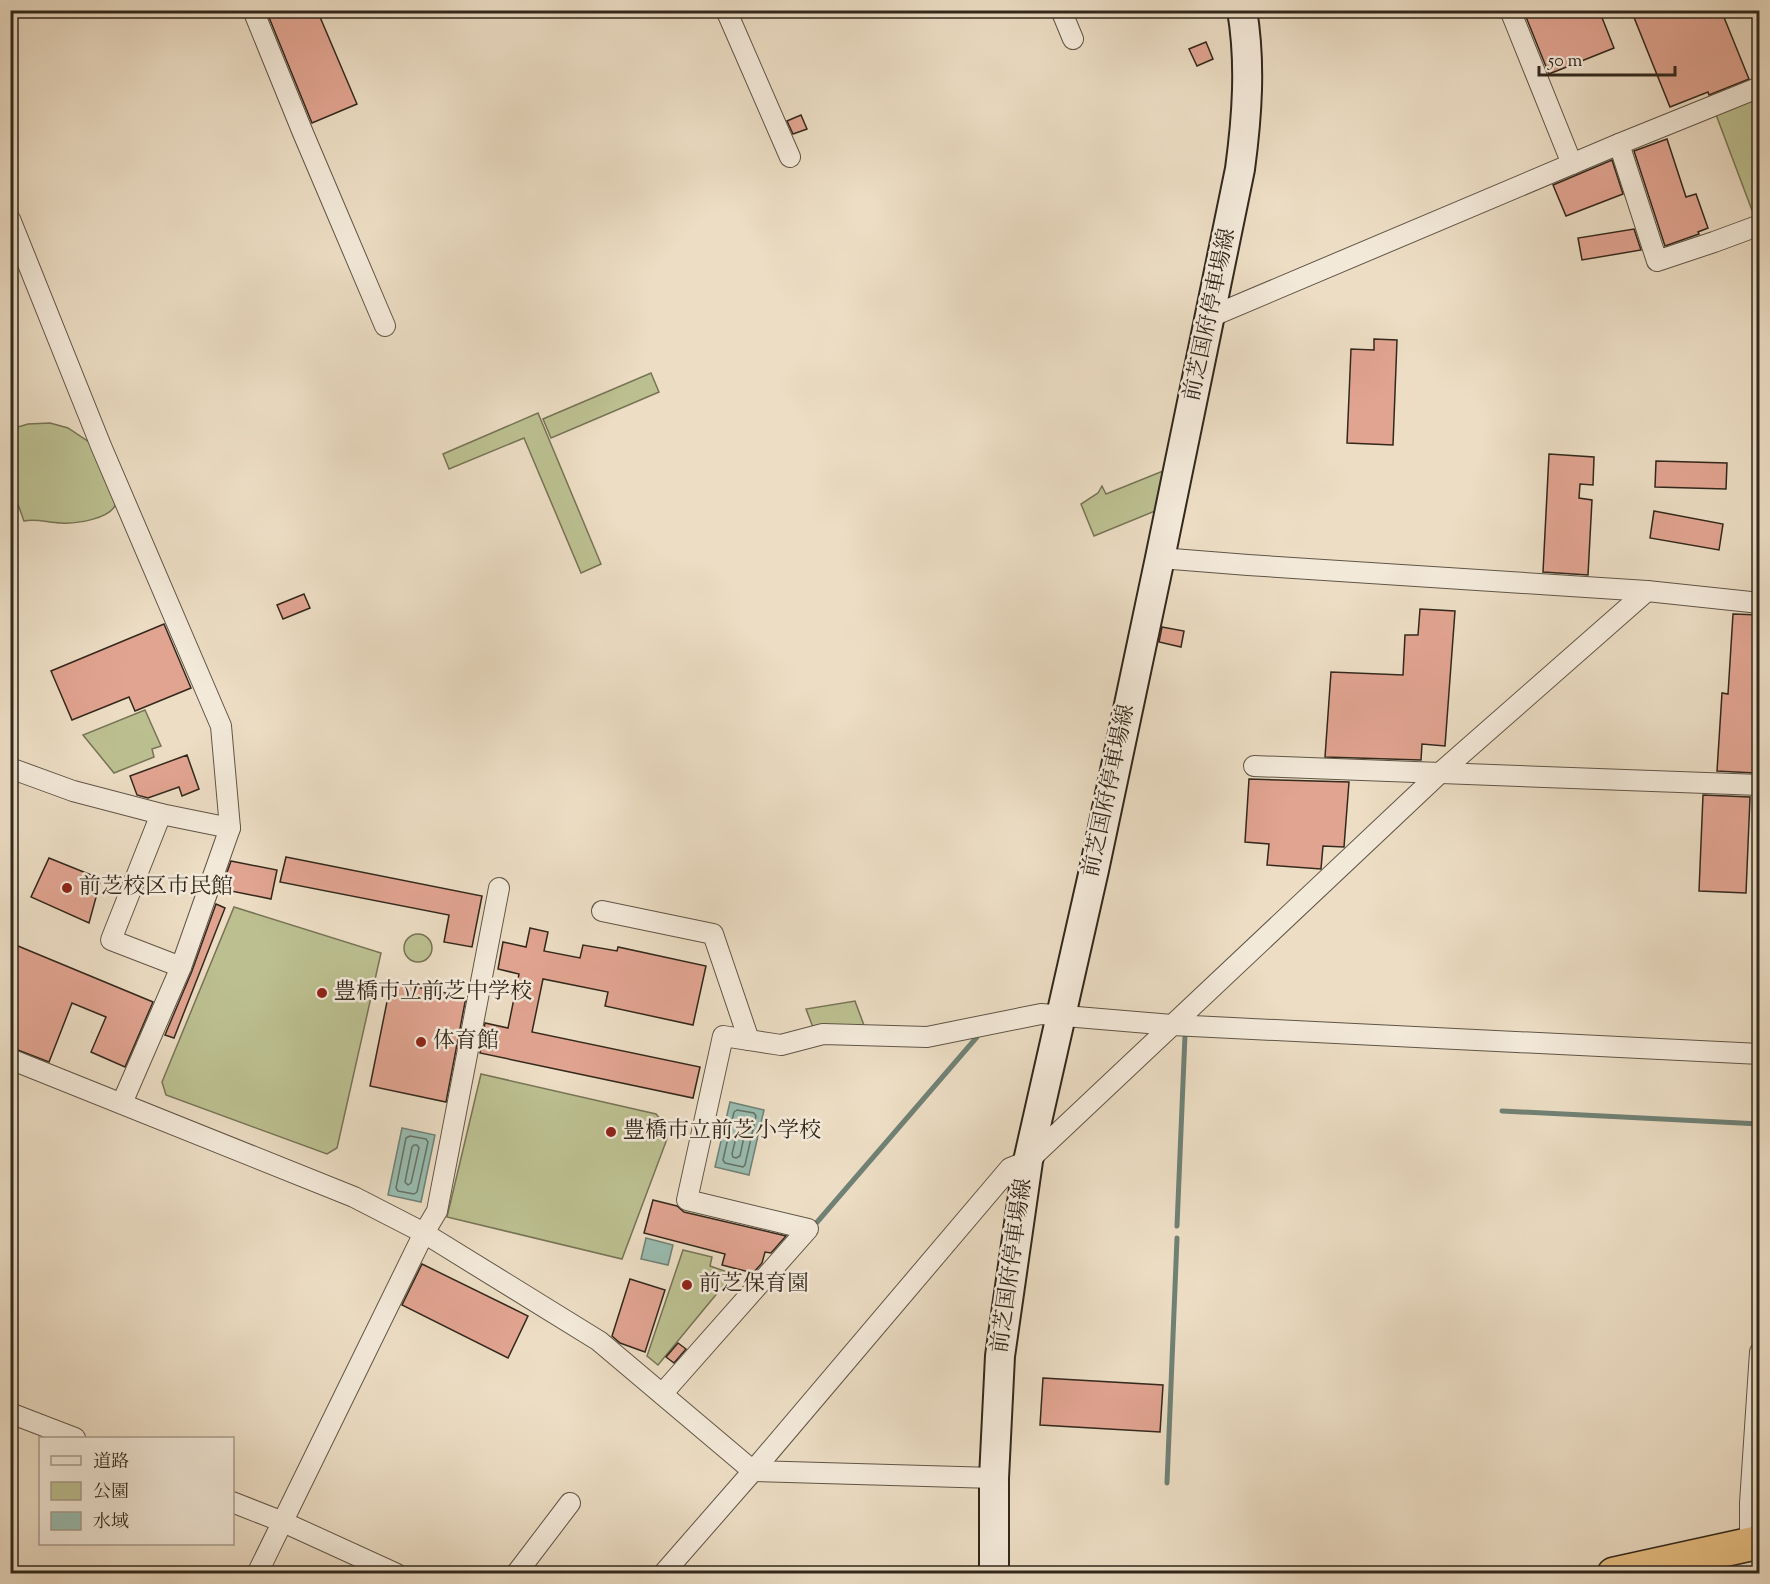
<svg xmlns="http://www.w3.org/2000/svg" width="1770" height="1584" font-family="'Sorts Mill Goudy','Noto Serif JP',serif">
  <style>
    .green { fill: #bcc091; stroke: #777456; stroke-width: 1.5 }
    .water { fill: #99bcb0; stroke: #708175; stroke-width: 1.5 }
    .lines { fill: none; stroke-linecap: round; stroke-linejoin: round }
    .shore { stroke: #667266; stroke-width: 1.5 }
    .stream { stroke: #708175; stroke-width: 5 }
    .building { fill: #e1a491; stroke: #32281c; stroke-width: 1.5 }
    .minor-casing { stroke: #605546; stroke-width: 22 }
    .secondary-casing { stroke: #32281c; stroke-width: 32 }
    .trunk-casing { stroke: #32281c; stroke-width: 36 }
    .minor { stroke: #f3e9d9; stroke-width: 20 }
    .secondary { stroke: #f3e9d9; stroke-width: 28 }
    .trunk { stroke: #e6be82; stroke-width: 33 }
    .poi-dot { fill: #8f2418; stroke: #f3e9d9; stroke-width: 2 }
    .labels { text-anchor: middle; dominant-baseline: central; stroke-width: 5; stroke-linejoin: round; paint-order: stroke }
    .street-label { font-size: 22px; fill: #32281c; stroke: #f3e9d9 }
    .poi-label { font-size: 22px; fill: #32281c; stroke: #f3e9d9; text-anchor: start }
  </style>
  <rect width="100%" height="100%" fill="#ecddc4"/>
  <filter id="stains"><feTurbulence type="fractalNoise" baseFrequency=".00333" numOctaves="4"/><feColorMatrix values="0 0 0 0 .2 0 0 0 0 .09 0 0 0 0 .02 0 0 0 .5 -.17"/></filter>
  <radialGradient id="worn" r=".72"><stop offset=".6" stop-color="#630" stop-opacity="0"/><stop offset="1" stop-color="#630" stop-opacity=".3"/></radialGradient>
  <g class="green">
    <polygon points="1752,97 1759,117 1760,219 1756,221 1715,112"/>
    <polygon points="651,373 659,392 551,438 543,419"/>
    <polygon points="538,413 601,564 581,573 524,438 449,469 443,454"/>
    <path d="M50,423L68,428L98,448L116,503C112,519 75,524 61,523C49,523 36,518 24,521L11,485V429L28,424Z"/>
    <polygon points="1168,469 1160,509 1094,536 1081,504 1098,493 1102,486 1106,494"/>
    <polygon points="145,710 161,746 152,749 154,757 114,773 83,735"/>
    <polygon points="234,907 381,953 337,1148 327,1154 166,1095 162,1082"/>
    <circle cx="418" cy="948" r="14"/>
    <polygon points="855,1001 865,1028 814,1030 806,1009"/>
    <polygon points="481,1074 656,1114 670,1131 622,1259 447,1217"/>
    <polygon points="683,1250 712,1257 710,1266 733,1274 658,1365 647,1356"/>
  </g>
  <g class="water">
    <polygon points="730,1102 764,1110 749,1175 715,1167"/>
    <polygon points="402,1128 435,1135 421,1202 388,1195"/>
    <polygon points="646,1238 673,1245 668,1265 641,1259"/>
  </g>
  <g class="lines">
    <g class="shore">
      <polygon points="737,1110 754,1113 756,1116 745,1165 743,1167 725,1163 723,1160 734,1112"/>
      <polygon points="742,1119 746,1119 747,1122 740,1156 736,1158 733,1157 732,1154 740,1121"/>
      <polygon points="410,1136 426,1139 428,1142 417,1192 414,1194 398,1191 396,1188 406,1138"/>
      <polygon points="414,1145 417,1145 419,1148 411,1183 408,1185 405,1182 412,1147"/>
    </g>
    <g class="stream">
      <polyline points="1502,1111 1760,1124"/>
      <polyline points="1177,1226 1185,1035"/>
      <polyline points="811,1227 812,1228 977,1037"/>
      <polyline points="1167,1483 1177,1238"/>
    </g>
  </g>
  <g class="building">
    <polygon points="266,10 317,10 357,104 312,123"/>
    <polygon points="1542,10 1599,10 1614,48 1549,74 1526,17"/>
    <polygon points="1631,10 1721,10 1749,79 1709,95 1708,92 1670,107"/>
    <polygon points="1206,42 1213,59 1197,66 1189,49"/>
    <polygon points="801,115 807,129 793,134 787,121"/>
    <polygon points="1667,139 1686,197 1696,194 1708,228 1698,232 1699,234 1665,246 1634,151"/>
    <polygon points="1612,160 1623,194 1566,216 1553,185"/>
    <polygon points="1634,229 1641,250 1582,260 1578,238"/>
    <polygon points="1374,339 1397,340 1393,445 1347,443 1351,349 1374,350"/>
    <polygon points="1549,454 1594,457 1593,485 1580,484 1579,498 1592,500 1588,575 1543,572"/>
    <polygon points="1656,461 1727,463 1726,489 1655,487"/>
    <polygon points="1654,511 1723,524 1719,550 1650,538"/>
    <polygon points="304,594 310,608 283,619 277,605"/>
    <polygon points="1420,609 1455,611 1445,746 1422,744 1421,760 1325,757 1331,672 1403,675 1405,635 1418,635"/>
    <polygon points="1733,614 1760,615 1760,712 1755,773 1717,771 1722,693 1728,694"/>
    <polygon points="164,624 191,688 135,711 129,697 72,720 51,671"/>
    <polygon points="1162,627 1184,631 1181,647 1159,642"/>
    <polygon points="187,755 199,789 182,796 179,787 148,798 137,795 130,776"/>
    <polygon points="1249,779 1349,782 1344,847 1323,846 1321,869 1267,865 1269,844 1245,842"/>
    <polygon points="1703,795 1750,797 1746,893 1699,891"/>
    <polygon points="286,857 482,896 472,947 444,942 449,915 280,882"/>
    <polygon points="49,858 101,879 89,923 31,897"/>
    <polygon points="231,861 277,870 271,899 221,889"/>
    <polygon points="216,904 225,908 174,1038 165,1035 192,971"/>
    <polygon points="530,928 548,932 544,951 580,958 583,945 617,951 618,947 706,966 693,1025 605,1006 608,992 543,979 532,1032 700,1067 693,1098 480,1053 485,1023 508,1028 519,974 498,969 503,942 526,947"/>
    <polygon points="18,946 153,1002 125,1067 91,1052 106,1017 72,1003 49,1062 10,1047 10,965"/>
    <polygon points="391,982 466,997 446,1102 370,1086"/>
    <polygon points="653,1200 677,1206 684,1212 786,1236 771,1253 765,1252 762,1263 753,1273 722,1265 725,1254 644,1233"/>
    <polygon points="422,1264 528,1316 508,1358 402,1305"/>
    <polygon points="630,1279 665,1290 645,1352 620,1343 612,1336"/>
    <polygon points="678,1343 686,1349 674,1363 666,1357"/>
    <polygon points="1043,1378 1163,1385 1160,1432 1040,1425"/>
  </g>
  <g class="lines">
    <defs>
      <g id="minor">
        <polyline points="253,10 303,133 385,326"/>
        <polyline points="726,10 790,157"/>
        <polyline points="1061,10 1073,39"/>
        <polyline points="1510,10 1572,164"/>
        <polyline points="1619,144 1657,261 1714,242 1760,225"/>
        <polyline points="10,219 101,446 221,726 230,828 181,967 122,1103"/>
        <polyline points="1210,317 1619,144 1760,87"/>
        <polyline points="1160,558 1248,565 1647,591 1760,603"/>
        <polyline points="1254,766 1760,785"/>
        <polyline points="10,768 73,791 161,814 230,828"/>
        <polyline points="161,814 111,940 181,967"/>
        <polyline points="602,911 713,934 749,1040"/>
        <polyline points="10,1059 354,1197 424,1233 599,1341 753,1471 994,1478"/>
        <polyline points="662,1394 808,1229 687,1200 723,1036 781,1045 823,1034 927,1037 1041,1014 1172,1025 1760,1054"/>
        <polyline points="10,1413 75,1438"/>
        <polyline points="232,1502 283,1522 397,1574"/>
        <polyline points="1750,1544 1750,1503 1760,1352"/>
        <polyline points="257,1574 424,1233 437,1211 499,888"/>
        <polyline points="516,1574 570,1503"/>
        <polyline points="663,1574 753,1471 1010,1168 1028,1161 1441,772 1647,591"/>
      </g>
      <path id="secondary" d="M994,1574V1478L1000,1356L1028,1161L1094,870L1160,558L1240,169C1247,117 1251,63 1242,10"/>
      <polyline id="trunk" points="1614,1574 1760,1542"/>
    </defs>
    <use href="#minor" class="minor-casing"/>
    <use href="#secondary" class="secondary-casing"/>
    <use href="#trunk" class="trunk-casing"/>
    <use href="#minor" class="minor"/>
    <use href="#secondary" class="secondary"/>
    <use href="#trunk" class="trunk"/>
  </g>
  <g class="poi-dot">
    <circle cx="67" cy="888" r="6"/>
    <circle cx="322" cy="993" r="6"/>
    <circle cx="421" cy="1042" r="6"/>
    <circle cx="611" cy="1132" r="6"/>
    <circle cx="687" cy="1285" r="6"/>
  </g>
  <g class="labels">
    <g class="street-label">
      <text transform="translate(1211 315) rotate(-78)">前芝国府停車場線</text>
      <text transform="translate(1110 791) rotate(-78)">前芝国府停車場線</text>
      <text transform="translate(1013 1266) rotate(-82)">前芝国府停車場線</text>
    </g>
    <g class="poi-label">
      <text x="79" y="888">前芝校区市民館</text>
      <text x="334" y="993">豊橋市立前芝中学校</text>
      <text x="433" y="1042">体育館</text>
      <text x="623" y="1132">豊橋市立前芝小学校</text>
      <text x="699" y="1285">前芝保育園</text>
    </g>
  </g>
  <rect width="1770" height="1584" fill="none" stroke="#ecddc4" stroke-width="36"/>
  <rect x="12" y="12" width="1746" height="1560" fill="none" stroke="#32281c" stroke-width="3"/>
  <rect x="18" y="18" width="1734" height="1548" fill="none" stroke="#32281c" stroke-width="1.5"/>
  <rect x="39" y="1437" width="195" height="108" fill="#f3e9d9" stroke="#a69c8d" stroke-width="1.5"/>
  <rect x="51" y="1456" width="30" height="9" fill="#f3e9d9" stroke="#a69c8d" stroke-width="1.5"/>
  <text x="93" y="1467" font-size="18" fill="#32281c">道路</text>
  <rect x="51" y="1482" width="30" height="18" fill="#bcc091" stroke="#a69c8d" stroke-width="1.5"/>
  <text x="93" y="1497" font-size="18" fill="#32281c">公園</text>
  <rect x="51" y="1512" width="30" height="18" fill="#99bcb0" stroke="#a69c8d" stroke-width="1.5"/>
  <text x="93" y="1527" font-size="18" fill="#32281c">水域</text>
  <path d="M1539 66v9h136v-9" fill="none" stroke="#32281c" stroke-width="3"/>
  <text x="1548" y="66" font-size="18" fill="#32281c" stroke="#f3e9d9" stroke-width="4.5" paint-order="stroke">50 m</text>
  <rect width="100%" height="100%" filter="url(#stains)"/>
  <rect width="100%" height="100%" fill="url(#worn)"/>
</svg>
